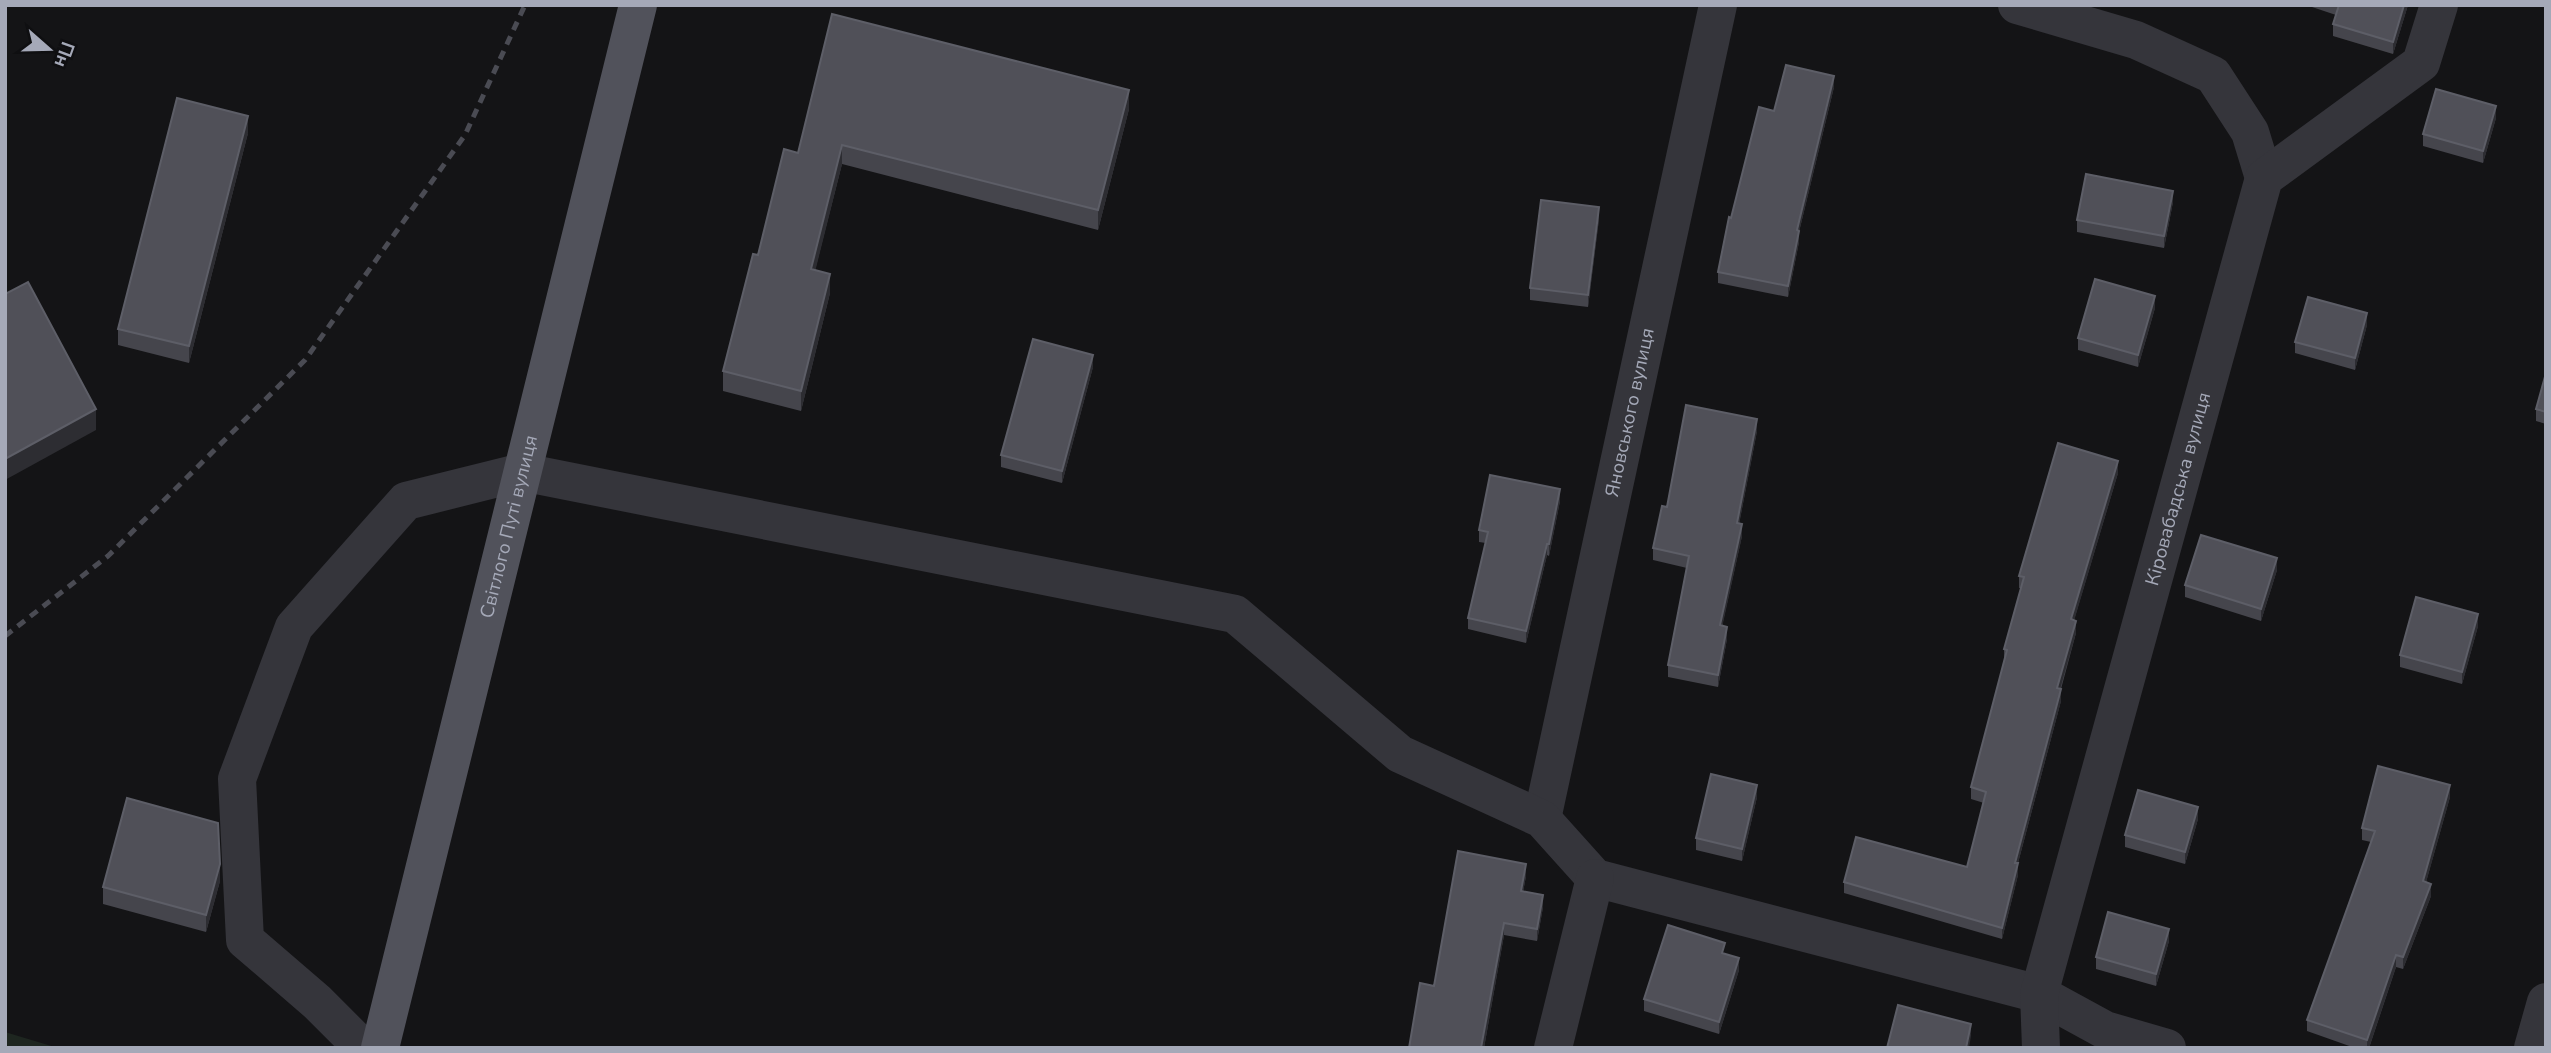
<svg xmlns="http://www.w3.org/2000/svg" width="2551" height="1053" font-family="'Nunito Sans',sans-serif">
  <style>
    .green { fill: #1e2620 }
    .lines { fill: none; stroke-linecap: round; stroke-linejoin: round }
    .minor { stroke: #35353b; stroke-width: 38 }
    .major { stroke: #51525b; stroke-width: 38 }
    .rail { stroke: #4a4b53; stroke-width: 5; stroke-dasharray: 9 7; stroke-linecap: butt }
    .wall { fill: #45454c }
    .shaded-wall { fill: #2d2d32 }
    .building { fill: #505058; stroke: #5d5e67; stroke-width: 2 }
    .labels { text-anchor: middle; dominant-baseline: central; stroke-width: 7; stroke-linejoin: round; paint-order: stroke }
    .street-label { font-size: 19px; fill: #a5a9b8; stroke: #0f0f11 }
  </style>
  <rect width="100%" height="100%" fill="#141416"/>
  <polygon class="green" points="5,1032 58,1048 5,1048"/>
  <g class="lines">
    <g class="minor">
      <polyline points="2017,5 2136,40 2213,75 2250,132 2264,178"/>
      <path id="s1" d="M1542,819L1718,5"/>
      <polyline points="363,1048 317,1002 245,940 237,779 294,627 406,501 522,472 1235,614 1400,754 1542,819 1595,878 2039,994 2105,1030 2167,1048"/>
      <polyline points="1553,1048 1595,878"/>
      <path id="s2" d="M2041,1048L2039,994L2264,178L2421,63L2439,5"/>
      <polyline points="2533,1048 2546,1002"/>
    </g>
    <path class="major" id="s3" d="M380,1048L638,5"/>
    <polyline class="rail" points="5,636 108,556 305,360 465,135 525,5"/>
  </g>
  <g class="wall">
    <polygon points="2306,5 2408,5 2393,54 2333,36 2333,24 2336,15"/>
    <polygon points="832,14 1129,109 1098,230 842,164 815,270 830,293 801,411 723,391 723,371 758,255 798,153"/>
    <polygon points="1834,87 1799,232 1799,242 1788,297 1718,283 1718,272 1731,218"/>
    <polygon points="2496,118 2483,163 2423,146 2423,134"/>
    <polygon points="248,133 189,363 118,345 118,329"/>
    <polygon points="2173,202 2164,248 2077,232 2077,220"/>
    <polygon points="1599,219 1588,307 1530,300 1530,288"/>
    <polygon points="2155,308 2138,367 2078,350 2078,338"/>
    <polygon points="2367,325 2355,370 2295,353 2295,342"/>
    <polygon points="1093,367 1062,483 1001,467 1001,455"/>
    <polygon points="2546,373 2546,424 2536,421 2536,409"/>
    <polygon points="1757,431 1739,524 1742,536 1722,626 1727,639 1718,687 1668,677 1668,665 1687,568 1653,560 1653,548 1667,507"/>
    <polygon points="2118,473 2074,620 2076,633 2061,689 2061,701 2018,863 2018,875 2002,939 1844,893 1844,882 1967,867 1984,803 1971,799 1971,787 2004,661 2004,649 2021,588 2019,588 2019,576"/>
    <polygon points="1560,501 1549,556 1547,555 1526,643 1468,629 1468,618 1486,543 1479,542 1479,530"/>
    <polygon points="2277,570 2261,621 2185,597 2185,585"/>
    <polygon points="2478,626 2462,684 2400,667 2400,655"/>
    <polygon points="1757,797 1742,861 1696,850 1696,838"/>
    <polygon points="2450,797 2426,882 2431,896 2403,969 2396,967 2369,1048 2355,1048 2307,1031 2307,1020 2371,842 2362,840 2362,828"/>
    <polygon points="2198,819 2185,864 2125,847 2125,835"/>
    <polygon points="1526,876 1523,892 1543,907 1537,941 1504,935 1484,1048 1409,1048 1434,986"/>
    <polygon points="220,881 206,932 103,904 103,887"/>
    <polygon points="2169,941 2156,986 2096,969 2096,957"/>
    <polygon points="1739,970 1719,1034 1644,1011 1644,999"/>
  </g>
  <g class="shaded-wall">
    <polygon points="2404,5 2408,5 2393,54 2393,42"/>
    <polygon points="1834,76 1834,87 1799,232 1799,242 1788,297 1788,286 1797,230"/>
    <polygon points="1129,90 1129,109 1098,230 1098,210"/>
    <polygon points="2496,106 2496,118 2483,163 2483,151"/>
    <polygon points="248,116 248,133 189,363 189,346"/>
    <polygon points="842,145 842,164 811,288 811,269"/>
    <polygon points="2173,191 2173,202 2164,248 2164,236"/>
    <polygon points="1599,207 1599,219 1588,307 1588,295"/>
    <polygon points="830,274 830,293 801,411 801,391"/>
    <polygon points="2155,296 2155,308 2138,367 2138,355"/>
    <polygon points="2367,313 2367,325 2355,370 2355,358"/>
    <polygon points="1093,355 1093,367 1062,483 1062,471"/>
    <polygon points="96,409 96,430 5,480 5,459"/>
    <polygon points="1757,419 1757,431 1737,535 1737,523"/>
    <polygon points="2118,461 2118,473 2071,631 2071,619"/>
    <polygon points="1560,489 1560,501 1549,556 1549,544"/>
    <polygon points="1742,524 1742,536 1720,637 1720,625"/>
    <polygon points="1547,544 1547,555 1526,643 1526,631"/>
    <polygon points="2277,558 2277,570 2261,621 2261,609"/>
    <polygon points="2478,614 2478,626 2462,684 2462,672"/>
    <polygon points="2076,621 2076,633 2057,700 2057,688"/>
    <polygon points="1727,627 1727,639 1718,687 1718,675"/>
    <polygon points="2061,689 2061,701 2015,874 2015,863"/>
    <polygon points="1757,785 1757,797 1742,861 1742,849"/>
    <polygon points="2450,785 2450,797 2423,893 2423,881"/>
    <polygon points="2198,807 2198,819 2185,864 2185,852"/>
    <polygon points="2018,863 2018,875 2002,939 2002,928"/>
    <polygon points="220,864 220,881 206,932 206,915"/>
    <polygon points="1526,864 1526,876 1521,903 1521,891"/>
    <polygon points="2431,884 2431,896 2403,969 2403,957"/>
    <polygon points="1543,895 1543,907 1537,941 1537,929"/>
    <polygon points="1504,923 1504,935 1484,1048 1481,1048"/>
    <polygon points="2169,929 2169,941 2156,986 2156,974"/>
    <polygon points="2396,955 2396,967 2369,1048 2367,1048 2367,1040"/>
    <polygon points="1739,958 1739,970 1719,1034 1719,1022"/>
    <polygon points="1971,1024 1971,1036 1969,1048 1966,1048"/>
  </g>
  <g class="building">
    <polygon points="2339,5 2404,5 2393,42 2333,24"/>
    <polygon points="832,14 1129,90 1098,210 842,145 811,269 830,274 801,391 723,371 753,254 758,255 784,149 798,153"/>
    <polygon points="1786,65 1834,76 1797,230 1799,231 1788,286 1718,272 1729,217 1731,218 1759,107 1774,111"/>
    <polygon points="2436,89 2496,106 2483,151 2423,134"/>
    <polygon points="177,98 248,116 189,346 118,329"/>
    <polygon points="2086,174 2173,191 2164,236 2077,220"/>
    <polygon points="1541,200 1599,207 1588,295 1530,288"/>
    <polygon points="2095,279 2155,296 2138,355 2078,338"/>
    <polygon points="28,282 96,409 5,459 5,294"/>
    <polygon points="2308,297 2367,313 2355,358 2295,342"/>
    <polygon points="1033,339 1093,355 1062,471 1001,455"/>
    <polygon points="2546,373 2546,412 2536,409"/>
    <polygon points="1686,405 1757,419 1737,523 1742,524 1720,625 1727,627 1718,675 1668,665 1689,556 1653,548 1662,506 1667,507"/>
    <polygon points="2058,443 2118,461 2071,619 2076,621 2057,688 2061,689 2015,863 2018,863 2002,928 1844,882 1856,837 1967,867 1986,792 1971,787 2007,650 2004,649 2024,577 2019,576"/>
    <polygon points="1490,475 1560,489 1549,544 1547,544 1526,631 1468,618 1488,532 1479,530"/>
    <polygon points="2201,535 2277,558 2261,609 2185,585"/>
    <polygon points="2416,597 2478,614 2462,672 2400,655"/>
    <polygon points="2378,766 2450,785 2423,881 2431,884 2403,957 2396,955 2367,1040 2307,1020 2375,831 2362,828"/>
    <polygon points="1711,774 1757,785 1742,849 1696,838"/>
    <polygon points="2138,790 2198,807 2185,852 2125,835"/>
    <polygon points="127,798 218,823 220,864 206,915 103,887"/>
    <polygon points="1458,851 1526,864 1521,891 1543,895 1537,929 1504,923 1481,1048 1409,1048 1420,983 1434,986"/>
    <polygon points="2108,912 2169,929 2156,974 2096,957"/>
    <polygon points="1668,925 1725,943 1722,953 1739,958 1719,1022 1644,999"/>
    <polygon points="1898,1005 1971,1024 1966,1048 1887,1048"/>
  </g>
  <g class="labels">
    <g class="street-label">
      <text stroke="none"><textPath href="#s1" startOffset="416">Яновського вулиця</textPath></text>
      <text stroke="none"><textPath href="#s2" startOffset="578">Кіровабадська вулиця</textPath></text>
      <text stroke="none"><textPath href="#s3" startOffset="537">Світлого Путі вулиця</textPath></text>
    </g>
  </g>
  <rect width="2551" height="1053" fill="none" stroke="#a5a9b8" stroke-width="14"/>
  <g transform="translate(49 49) rotate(110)" stroke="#0f0f11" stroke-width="5" paint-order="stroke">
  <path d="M0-5L12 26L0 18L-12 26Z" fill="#a5a9b8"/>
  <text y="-10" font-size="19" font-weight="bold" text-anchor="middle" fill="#a5a9b8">Пн</text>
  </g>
</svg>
